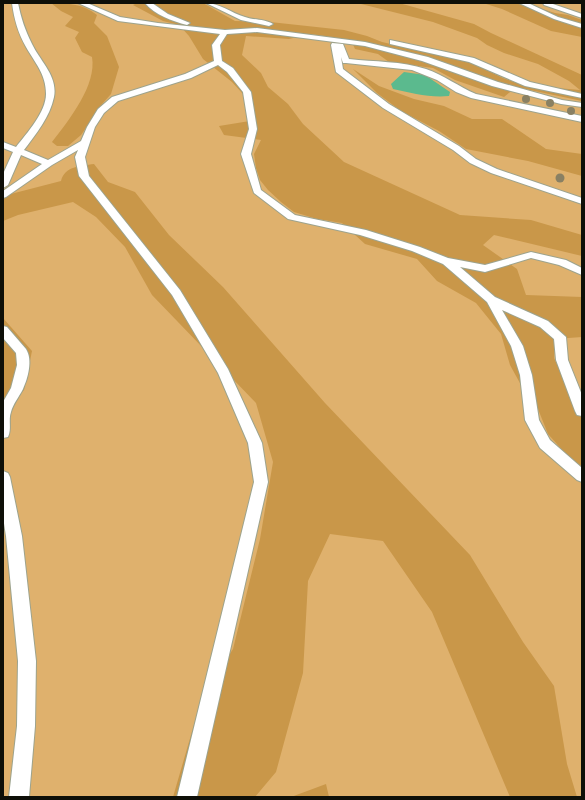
<svg xmlns="http://www.w3.org/2000/svg" width="585" height="800" font-family="'Nunito Sans',sans-serif">
  <style>
    .green { fill: #dfb16d }
    .forest { fill: #c99749 }
    .water { fill: #5bba8e }
    .lines { fill: none; stroke-linecap: round; stroke-linejoin: round }
    .service-casing { stroke: #9da38d; stroke-width: 2 }
    .service { fill: #fff; fill-rule: evenodd }
    .tree { fill: #898063 }
  </style>
  <rect width="100%" height="100%" fill="#e3e9d2"/>
  <rect class="green" x="3" y="3" width="579" height="794"/>
  <g class="forest">
    <path d="M51,3C69,3 83,4 97,15L94,23L107,36L119,67L111,94L103,103L81,135L68,146H57L52,142C69,120 97,85 92,57L82,52L75,38L79,32L65,26L73,17L61,11Z"/>
    <polygon points="137,3 203,3 235,21 270,22 344,30 367,36 382,42 470,62 503,78 522,85 580,90 569,81 538,64 504,53 487,45 477,38 433,22 357,3 399,3 474,24 491,33 582,75 582,101 516,87 504,97 455,80 433,68 389,62 378,54 355,49 351,40 310,34 289,39 246,36 242,55 261,73 268,87 288,104 303,124 344,162 460,215 531,220 582,235 582,256 494,235 483,245 517,269 526,295 582,297 582,337 555,339 554,358 565,381 582,399 582,467 565,453 548,434 538,409 521,385 510,365 501,334 476,303 437,281 417,259 365,244 342,223 317,219 294,212 281,202 268,190 260,180 256,168 254,154 261,140 224,135 219,126 256,120 253,105 232,82 203,59 189,36 179,25 163,21 133,5"/>
    <polygon points="483,3 522,3 555,13 568,15 582,20 582,37 551,31 502,9"/>
    <polygon points="353,69 379,86 414,99 444,106 472,119 502,119 546,149 582,154 582,176 528,161 466,149 439,131 401,111 377,93"/>
    <path d="M94,164L108,182L135,192L169,235L223,287L325,403L470,555L523,642L554,686L567,764L577,797H510L432,612L383,541L330,534L308,581L303,673L276,772L255,797H173L202,697L233,649L260,539L273,462L256,403L152,295L125,247L96,217L73,202L18,215L3,221V196L61,181C65,166 80,166 94,164Z"/>
    <polygon points="3,318 32,351 24,390 3,413"/>
    <polygon points="326,784 329,797 291,797"/>
  </g>
  <path class="water" d="M404,72L425,75L450,92L449,96C430,98 411,93 393,89L391,84Z"/>
  <g class="lines">
    <defs>
      <g id="service">
        <path d="M12,3H18C21,18 25,30 32,44C40,61 58,76 54,97C50,117 36,134 24,150L48,160L81,141L87,127L98,109L112,97L185,74L214,61L212,45L220,34L118,21L78,3H87L120,17L158,23L225,30L257,28L365,42L428,57L498,82L562,100L582,103V107L561,104L492,86L422,61L365,46L257,32L227,34L220,45L222,61L233,68L251,92L257,129L251,154L261,190L295,215L366,230L420,247L448,258L485,265L531,252L566,260L582,268V275L559,265L531,258L485,272L460,267L495,297L548,321L566,337L568,360L582,395V416L577,415L575,411L556,360L554,339L540,327L502,310L523,346L532,375L539,420L550,440L582,468V482L577,480L540,448L525,420L520,375L511,346L487,302L443,264L412,251L360,235L288,219L254,193L241,154L249,129L243,92L227,72L218,65L191,78L118,101L104,113L95,127L85,157L89,176L180,290L228,369L262,443L268,482L197,797H177L254,482L248,443L218,373L172,295L79,176L75,157L78,150L52,165L6,197L3,198V191L42,164L21,155L8,185L3,188V174L13,152L3,148V142L16,147C27,133 46,112 46,94C46,74 35,63 26,47C18,33 14,19 12,3Z"/>
        <path d="M145,3H152L168,14L190,23L187,25C172,21 155,15 145,3Z"/>
        <path d="M206,3C220,3 231,13 245,17C253,20 265,19 273,24L269,26L241,20Z"/>
        <polygon points="519,3 528,3 558,17 582,24 582,28 554,19"/>
        <polygon points="543,3 550,3 582,14 582,18 544,5"/>
        <polygon points="390,40 474,58 530,82 582,94 582,98 525,86 469,62 390,44"/>
        <path d="M332,43L343,44L349,59C374,62 402,61 426,69C444,75 459,87 476,94L582,116V122L471,98L456,92L437,80L412,70L346,63H343L341,57L343,69L389,104L459,146L476,159L497,169L582,198V204L491,173L470,163L453,150L383,108L336,72L331,45Z"/>
        <path d="M3,326L7,327L26,349C33,360 28,378 23,389C19,397 13,404 11,412C8,420 12,429 8,437L3,438V402L11,388L17,365L16,353L3,338Z"/>
        <polygon points="3,471 8,473 10,477 22,536 36,661 35,726 29,797 9,797 17,726 18,661 6,536 3,517"/>
      </g>
    </defs>
    <use href="#service" class="service-casing"/>
    <use href="#service" class="service"/>
  </g>
  <g class="tree">
    <circle cx="526" cy="99" r="4"/>
    <circle cx="550" cy="103" r="4"/>
    <circle cx="571" cy="111" r="4"/>
    <circle cx="560" cy="178" r="4.5"/>
  </g>
  <rect width="585" height="800" fill="none" stroke="#0e0f08" stroke-width="8"/>
</svg>
